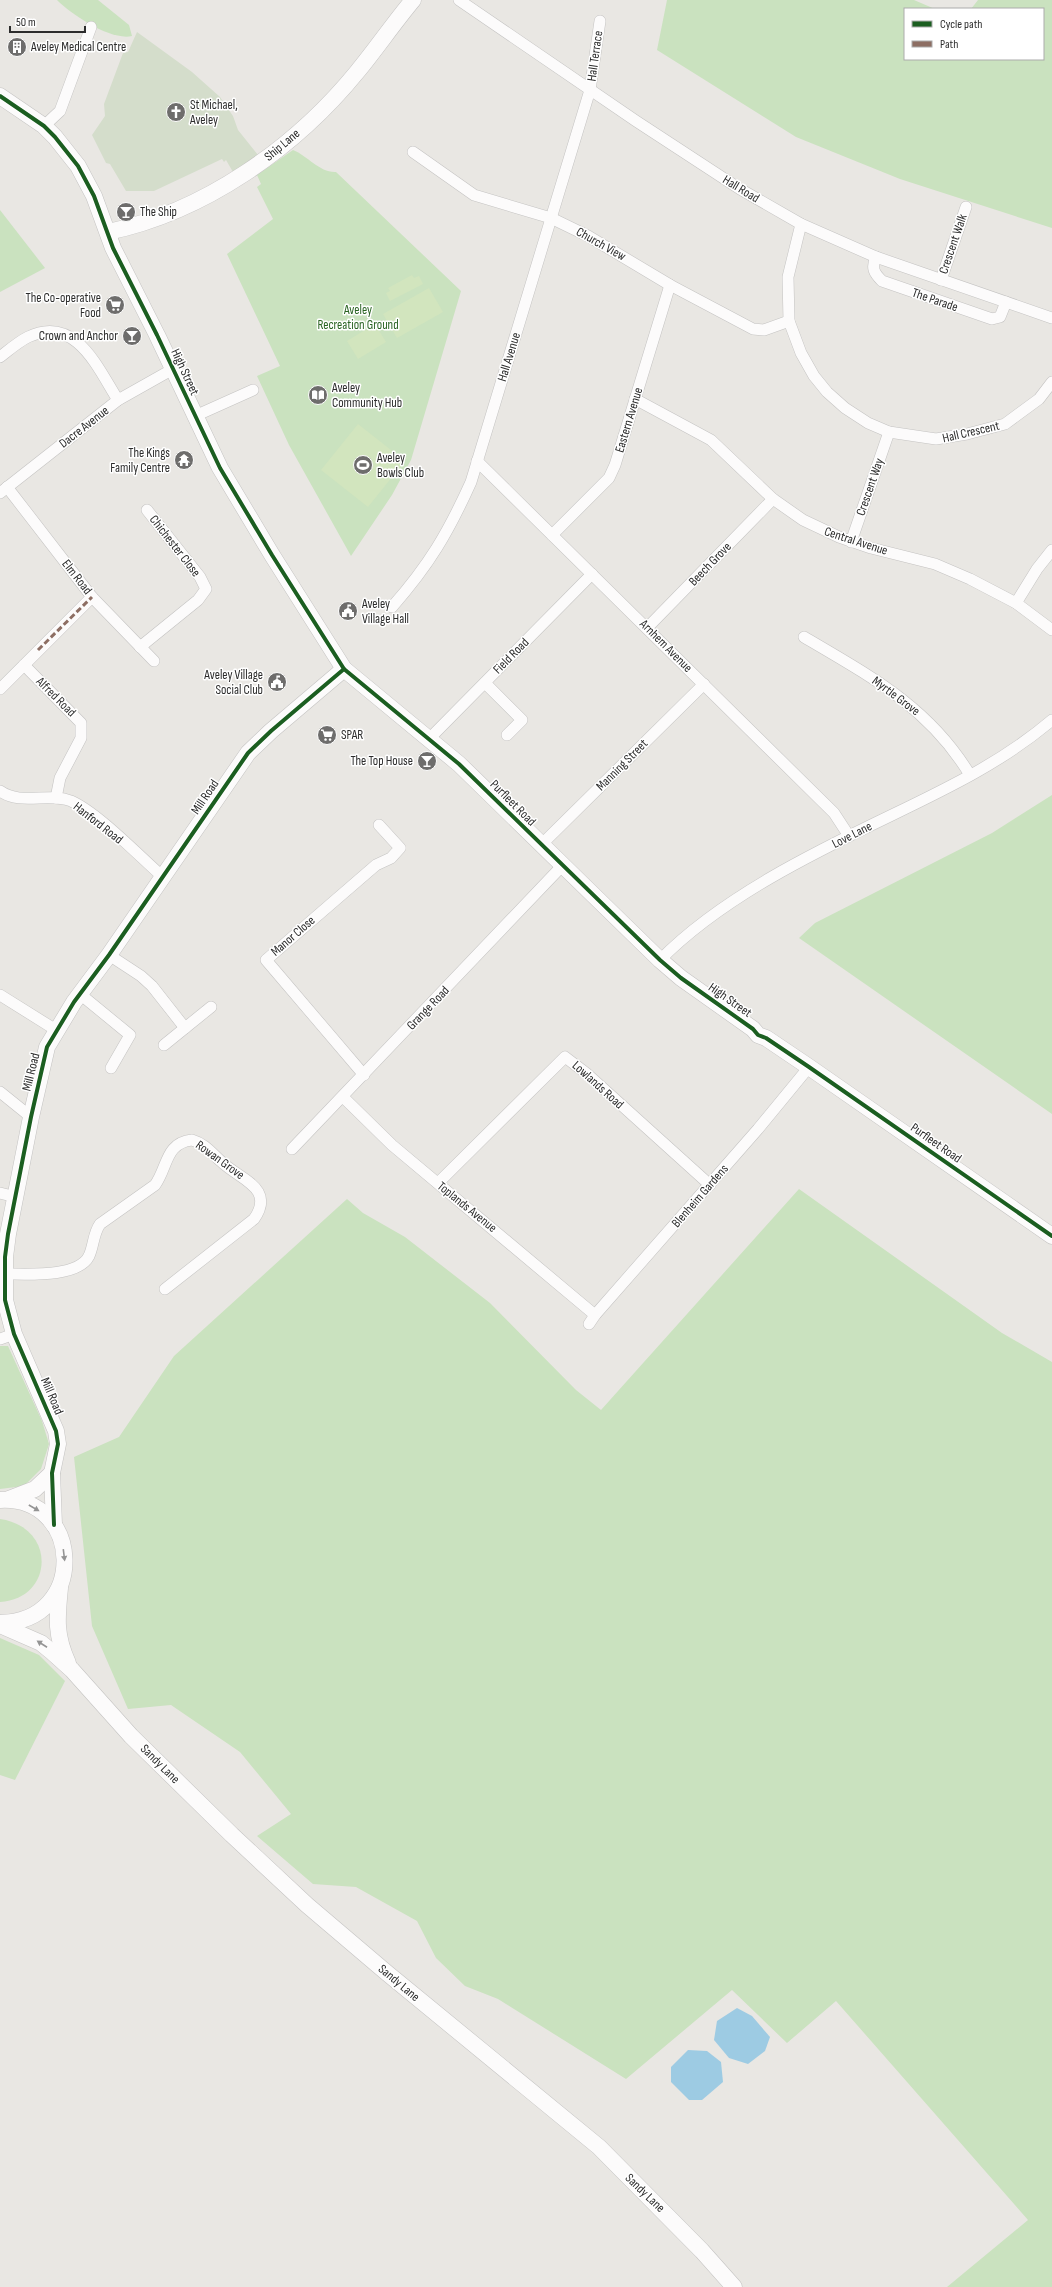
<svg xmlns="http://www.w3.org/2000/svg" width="1052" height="2287" font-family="'Sofia Sans Condensed',sans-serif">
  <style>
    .green { fill: #cae2bf }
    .cemetery { fill: #d4ddcb }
    .pitch { fill: #d2e5be }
    .water { fill: #9dcbe3 }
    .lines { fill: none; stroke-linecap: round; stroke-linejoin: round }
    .street-casing { stroke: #c4c3c2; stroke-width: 12 }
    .secondary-casing { stroke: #c4c3c2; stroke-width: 17 }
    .street { stroke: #fcfbfb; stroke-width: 11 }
    .secondary { stroke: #fcfbfb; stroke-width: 16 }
    .quiet { stroke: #8d6e63; stroke-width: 3; stroke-dasharray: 6 3; stroke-linecap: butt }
    .cycleway-casing { stroke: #fff; stroke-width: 6 }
    .cycleway { stroke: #1b5e20; stroke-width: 4 }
    .oneway { fill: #949494 }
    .labels { text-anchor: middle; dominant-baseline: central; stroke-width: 3; stroke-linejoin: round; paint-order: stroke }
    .poi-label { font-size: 13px; fill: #2c2c2c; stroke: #fff; text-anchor: start }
    .street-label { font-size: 13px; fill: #2c2c2c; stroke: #fff }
    .park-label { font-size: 13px; fill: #296322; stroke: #fff }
  </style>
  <rect width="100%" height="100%" fill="#e9e7e3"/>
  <g class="green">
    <path d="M57,0H98L129,25L132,36C111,41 72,15 57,0Z"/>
    <polygon points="667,0 914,0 935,9 905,9 905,59 1043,59 1043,9 971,9 978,0 1052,0 1052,228 900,179 796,137 657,50"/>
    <path d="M293,150C308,156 320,173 336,172L461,291L411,460L392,495L351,556L289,445L257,376L280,366L227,254L273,219L257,187L261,184L257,175Z"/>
    <polygon points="0,210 45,268 0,292"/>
    <polygon points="1052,795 1052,1114 799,938 815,923 992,833"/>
    <polygon points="799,1189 1002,1333 1052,1362 1052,2287 947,2287 1028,2220 836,2001 787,2043 732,1990 626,2079 498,1999 465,1986 436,1958 417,1921 356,1887 313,1884 257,1836 291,1814 240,1752 171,1705 128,1709 92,1626 74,1457 119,1437 174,1356 347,1199 363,1213 405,1237 490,1303 576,1390 601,1410"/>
    <polygon points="0,1346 8,1346 42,1421 49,1444 41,1469 24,1486 0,1489"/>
    <path d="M0,1519C57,1527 54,1599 0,1602Z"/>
    <polygon points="0,1638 39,1655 65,1681 15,1780 0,1775"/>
  </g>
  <polygon class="cemetery" points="137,32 192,72 220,97 233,116 238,130 258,155 233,172 226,160 224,162 222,159 154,191 126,191 110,164 106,163 92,135 105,116 104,104 123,53 128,52"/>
  <g class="pitch">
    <polygon points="412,275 414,278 419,276 423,284 390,301 386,293 390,291 388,288"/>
    <polygon points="429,288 443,312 397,338 383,314"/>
    <polygon points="375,324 386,342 358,359 347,341"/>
    <polygon points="358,424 405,461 368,507 321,470"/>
  </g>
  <g class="water">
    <polygon points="737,2008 752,2016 770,2037 765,2051 748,2064 729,2058 714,2040 717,2021"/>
    <polygon points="688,2050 707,2051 721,2062 723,2082 702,2100 689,2100 671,2082 671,2067"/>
  </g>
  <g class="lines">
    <defs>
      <g id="street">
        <polyline points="459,0 636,121 740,189 801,224 876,257 1052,318"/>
        <polyline points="44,126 60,111 91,27"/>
        <polyline points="413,152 474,195 551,218 588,236 670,285 753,329 764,330 789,321"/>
        <polyline points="801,224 788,277 789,321 801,353 814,376 827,392 845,408 868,423 889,432 936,439 967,434 1005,424 1039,399 1052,382"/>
        <path d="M876,257C871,268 874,273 882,281L992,319L1000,317L1006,302"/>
        <polyline points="941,280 966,207"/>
        <path d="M0,357C9,350 18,342 28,337C76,314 98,369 118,400"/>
        <polyline points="635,399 711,440 773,499 803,520 839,537 871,548 935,564 970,579 1016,603 1052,630"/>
        <polyline points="195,416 253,390"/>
        <polyline points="477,461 834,813 849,836"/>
        <polyline points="7,487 92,597 154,661"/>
        <polyline points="0,493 118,400 173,369"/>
        <polyline points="552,535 609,478 615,465 670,285"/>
        <polyline points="851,542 889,432"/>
        <polyline points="1016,603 1037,569 1052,550"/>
        <path d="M392,607C429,565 448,533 471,482L590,90L600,21"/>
        <polyline points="647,628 773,499"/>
        <path d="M804,637C870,676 929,707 970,775"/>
        <polyline points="140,647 198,600 206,589 200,577 147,510"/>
        <polyline points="24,665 81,723 81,738 60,778 56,798"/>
        <polyline points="485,683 522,720 507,735"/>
        <polyline points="0,689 92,597"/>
        <polyline points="429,739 592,574"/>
        <path d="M0,791C21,806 48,792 71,801C98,813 139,856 163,877"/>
        <polyline points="541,845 704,684"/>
        <polyline points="109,955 141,976 152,986 185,1028 211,1007"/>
        <path d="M660,960C721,898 813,853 892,815C948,788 1004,761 1052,720"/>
        <polyline points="80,994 130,1035 111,1068"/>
        <polyline points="0,995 56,1030"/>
        <polyline points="164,1045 185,1028"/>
        <polyline points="364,1075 266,960 376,865 391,858 400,848 379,825"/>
        <polyline points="0,1092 31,1117"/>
        <polyline points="343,1097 392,1145 595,1315"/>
        <polyline points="292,1149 562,866"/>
        <polyline points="438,1183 565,1057 586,1073 710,1185"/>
        <polyline points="0,1193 16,1197"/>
        <path d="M5,1274C26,1274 78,1278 89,1256C94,1245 93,1234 100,1224L155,1185C168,1167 165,1143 192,1140C206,1144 213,1155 224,1164C242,1180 275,1189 254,1219L165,1289"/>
        <polyline points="589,1324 595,1315 758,1129 809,1067"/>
        <polyline points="0,1339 14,1334"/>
      </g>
      <g id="secondary">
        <polyline points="0,96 44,126 55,137 78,166 94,196 113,248 157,335 220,468 272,555 344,669 459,764 660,960 681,978 753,1029 758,1035 766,1038 809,1067 1052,1236"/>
        <path d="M108,232C204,212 295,148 357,72C376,49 393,24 413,0"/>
        <polyline points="9,1499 35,1489 52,1473"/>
        <path d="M0,1500C83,1495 89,1622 0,1623"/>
        <polyline points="54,1525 52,1473 58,1444 56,1431 14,1334 5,1300 5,1257 8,1234 31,1117 47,1047 74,1002 109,955 248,753 271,731 344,669"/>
        <path d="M60,1588C57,1618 55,1635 68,1663"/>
        <polyline points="0,1625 41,1643 52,1652 72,1670 131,1736 232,1835 307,1905 387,1973 599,2147 702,2251 734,2287"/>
      </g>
    </defs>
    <use href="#street" class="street-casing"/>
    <use href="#secondary" class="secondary-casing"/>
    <use href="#street" class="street"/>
    <use href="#secondary" class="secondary"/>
    <polyline class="quiet" points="38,650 92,597"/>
    <defs>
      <g id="cycleway">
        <polyline points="0,96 44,126 55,137 78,166 94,196 113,248 157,335 220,468 272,555 344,669 459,764 660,960 681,978 753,1029 758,1035 766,1038 809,1067 1052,1236"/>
        <polyline points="54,1525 52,1473 58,1444 56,1431 14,1334 5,1300 5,1257 8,1234 31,1117 47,1047 74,1002 109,955 248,753 271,731 344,669"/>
      </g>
    </defs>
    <use href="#cycleway" class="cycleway-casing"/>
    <use href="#cycleway" class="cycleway"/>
  </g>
  <defs><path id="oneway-solid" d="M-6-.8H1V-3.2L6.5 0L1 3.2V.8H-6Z"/></defs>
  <g class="oneway">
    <use href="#oneway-solid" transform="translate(34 1508) rotate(30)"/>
    <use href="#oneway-solid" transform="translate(64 1555) rotate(83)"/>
    <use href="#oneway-solid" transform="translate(42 1644) rotate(-147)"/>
  </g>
  <defs>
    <symbol id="building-disc" viewBox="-11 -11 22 22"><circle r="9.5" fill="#6e6d6c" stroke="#fff"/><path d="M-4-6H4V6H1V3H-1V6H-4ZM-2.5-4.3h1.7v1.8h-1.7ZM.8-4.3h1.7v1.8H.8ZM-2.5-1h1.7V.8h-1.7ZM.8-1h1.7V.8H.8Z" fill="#fff"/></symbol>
    <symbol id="church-disc" viewBox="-11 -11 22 22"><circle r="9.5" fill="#6e6d6c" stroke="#fff"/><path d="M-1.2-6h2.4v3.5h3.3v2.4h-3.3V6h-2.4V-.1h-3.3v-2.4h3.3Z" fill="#fff"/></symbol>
    <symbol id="bar-disc" viewBox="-11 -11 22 22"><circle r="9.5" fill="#6e6d6c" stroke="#fff"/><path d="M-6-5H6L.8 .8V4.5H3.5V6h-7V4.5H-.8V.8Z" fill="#fff"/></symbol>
    <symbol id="supermarket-disc" viewBox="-11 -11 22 22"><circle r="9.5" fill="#6e6d6c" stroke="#fff"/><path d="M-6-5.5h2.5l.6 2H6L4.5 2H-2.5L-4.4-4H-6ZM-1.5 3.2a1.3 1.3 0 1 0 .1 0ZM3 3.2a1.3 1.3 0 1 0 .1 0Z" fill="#fff"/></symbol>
    <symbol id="library-disc" viewBox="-11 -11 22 22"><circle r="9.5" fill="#6e6d6c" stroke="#fff"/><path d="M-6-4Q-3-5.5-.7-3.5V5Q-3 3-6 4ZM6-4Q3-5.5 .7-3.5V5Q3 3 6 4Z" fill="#fff"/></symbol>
    <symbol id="temple-disc" viewBox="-11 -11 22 22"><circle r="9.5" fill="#6e6d6c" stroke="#fff"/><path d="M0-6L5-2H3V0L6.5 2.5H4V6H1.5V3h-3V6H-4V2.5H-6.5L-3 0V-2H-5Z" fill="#fff"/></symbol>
    <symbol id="stadium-disc" viewBox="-11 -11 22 22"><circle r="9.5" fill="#6e6d6c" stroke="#fff"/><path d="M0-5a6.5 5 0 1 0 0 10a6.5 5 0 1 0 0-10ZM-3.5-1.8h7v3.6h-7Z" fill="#fff"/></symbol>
    <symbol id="civic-disc" viewBox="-11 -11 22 22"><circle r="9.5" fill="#6e6d6c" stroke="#fff"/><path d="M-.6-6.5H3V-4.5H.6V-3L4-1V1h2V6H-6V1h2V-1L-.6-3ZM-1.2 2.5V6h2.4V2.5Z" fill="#fff"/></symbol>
  </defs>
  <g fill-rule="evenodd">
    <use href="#building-disc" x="6" y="36" width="22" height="22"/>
    <use href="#church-disc" x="165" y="101" width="22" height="22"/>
    <use href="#bar-disc" x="115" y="201" width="22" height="22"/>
    <use href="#supermarket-disc" x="104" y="294" width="22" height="22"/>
    <use href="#bar-disc" x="121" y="325" width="22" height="22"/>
    <use href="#library-disc" x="307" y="384" width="22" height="22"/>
    <use href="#temple-disc" x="173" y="449" width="22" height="22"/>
    <use href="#stadium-disc" x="352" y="454" width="22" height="22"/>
    <use href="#civic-disc" x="337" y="600" width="22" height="22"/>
    <use href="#civic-disc" x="266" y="671" width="22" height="22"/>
    <use href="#supermarket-disc" x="316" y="724" width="22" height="22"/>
    <use href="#bar-disc" x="416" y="750" width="22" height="22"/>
  </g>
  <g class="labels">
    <g class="poi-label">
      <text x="31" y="47">Aveley Medical Centre</text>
      <text x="190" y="105">St Michael,<tspan x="190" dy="15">Aveley</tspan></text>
      <text x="140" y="212">The Ship</text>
      <text x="101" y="298" text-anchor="end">The Co-operative<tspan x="101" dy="15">Food</tspan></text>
      <text x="118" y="336" text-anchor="end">Crown and Anchor</text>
      <text x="332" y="388">Aveley<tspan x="332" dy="15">Community Hub</tspan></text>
      <text x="170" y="453" text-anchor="end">The Kings<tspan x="170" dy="15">Family Centre</tspan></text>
      <text x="377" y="458">Aveley<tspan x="377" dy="15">Bowls Club</tspan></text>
      <text x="362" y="604">Aveley<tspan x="362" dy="15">Village Hall</tspan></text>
      <text x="263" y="675" text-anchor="end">Aveley Village<tspan x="263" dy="15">Social Club</tspan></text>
      <text x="341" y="735">SPAR</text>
      <text x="413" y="761" text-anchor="end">The Top House</text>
    </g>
    <g class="street-label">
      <text transform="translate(595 56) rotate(-82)">Hall Terrace</text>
      <text transform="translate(282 145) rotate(-40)">Ship Lane</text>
      <text transform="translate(741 189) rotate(31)">Hall Road</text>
      <text transform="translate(601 244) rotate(29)">Church View</text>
      <text transform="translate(953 244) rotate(-71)">Crescent Walk</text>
      <text transform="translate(935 300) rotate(19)">The Parade</text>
      <text transform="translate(509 357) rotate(-73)">Hall Avenue</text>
      <text transform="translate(185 372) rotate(65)">High Street</text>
      <text transform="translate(629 420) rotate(-73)">Eastern Avenue</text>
      <text transform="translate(84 427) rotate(-38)">Dacre Avenue</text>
      <text transform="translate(971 432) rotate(-13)">Hall Crescent</text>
      <text transform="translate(870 487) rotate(-71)">Crescent Way</text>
      <text transform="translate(856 541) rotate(18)">Central Avenue</text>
      <text transform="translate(175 546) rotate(52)">Chichester Close</text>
      <text transform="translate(710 564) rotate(-46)">Beech Grove</text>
      <text transform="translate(77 577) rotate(52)">Elm Road</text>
      <text transform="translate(666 646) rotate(45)">Arnhem Avenue</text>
      <text transform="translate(511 656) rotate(-45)">Field Road</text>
      <text transform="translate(896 696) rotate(37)">Myrtle Grove</text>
      <text transform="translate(56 697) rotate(45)">Alfred Road</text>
      <text transform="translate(622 765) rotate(-45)">Manning Street</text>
      <text transform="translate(205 797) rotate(-56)">Mill Road</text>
      <text transform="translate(513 803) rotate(45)">Purfleet Road</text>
      <text transform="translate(98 823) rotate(38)">Hanford Road</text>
      <text transform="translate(852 835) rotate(-27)">Love Lane</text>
      <text transform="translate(293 936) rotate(-41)">Manor Close</text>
      <text transform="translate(730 1000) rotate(35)">High Street</text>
      <text transform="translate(428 1008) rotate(-46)">Grange Road</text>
      <text transform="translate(31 1072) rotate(-76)">Mill Road</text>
      <text transform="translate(598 1085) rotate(42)">Lowlands Road</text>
      <text transform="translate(936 1143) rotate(35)">Purfleet Road</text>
      <text transform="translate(220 1160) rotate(36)">Rowan Grove</text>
      <text transform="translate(700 1196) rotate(-49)">Blenheim Gardens</text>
      <text transform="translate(467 1207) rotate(39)">Toplands Avenue</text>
      <text transform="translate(52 1396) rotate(67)">Mill Road</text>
      <text transform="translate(160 1764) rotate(45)">Sandy Lane</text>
      <text transform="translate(399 1983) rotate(40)">Sandy Lane</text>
      <text transform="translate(645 2193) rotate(44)">Sandy Lane</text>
    </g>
    <g class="park-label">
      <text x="358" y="310">Aveley<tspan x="358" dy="15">Recreation Ground</tspan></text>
    </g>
  </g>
  <rect x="904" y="8" width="140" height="52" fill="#ffffff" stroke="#ababab"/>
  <rect x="912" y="21" width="20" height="6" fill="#1b5e20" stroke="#ababab"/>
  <text x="940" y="28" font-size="12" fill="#2c2c2c">Cycle path</text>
  <rect x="912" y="41" width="20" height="6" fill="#8d6e63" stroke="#ababab"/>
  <text x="940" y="48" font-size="12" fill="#2c2c2c">Path</text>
  <path d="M10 26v6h75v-6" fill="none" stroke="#2c2c2c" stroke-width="2"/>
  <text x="16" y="26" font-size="12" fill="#2c2c2c" stroke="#ffffff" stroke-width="3" paint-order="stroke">50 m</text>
</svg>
